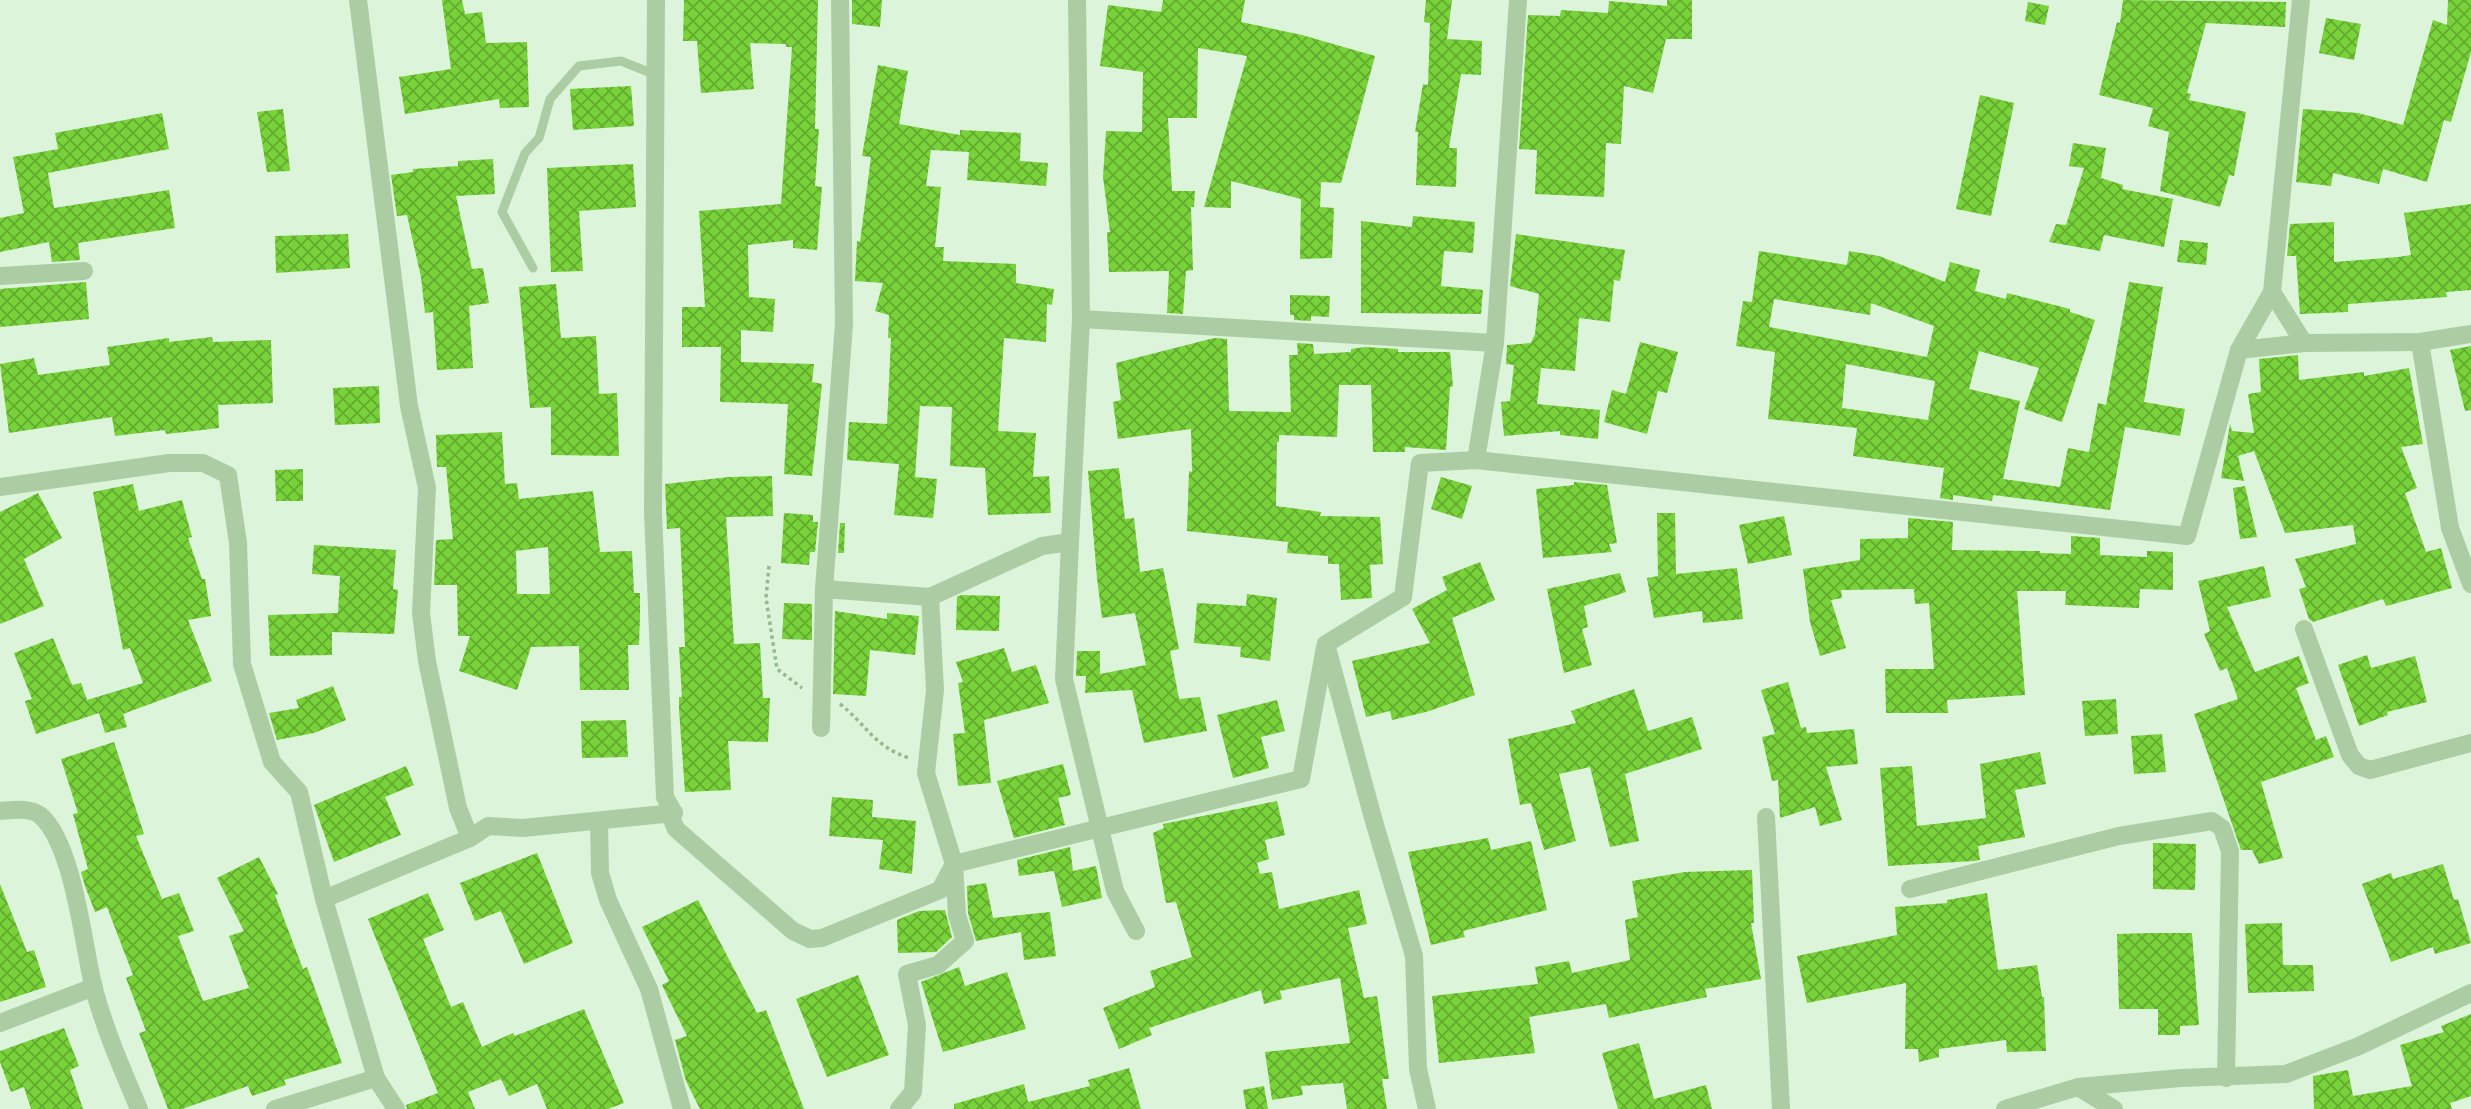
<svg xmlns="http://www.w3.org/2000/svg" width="2471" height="1109" font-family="'Space Grotesk',sans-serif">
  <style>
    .building { fill: url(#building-cross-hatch); fill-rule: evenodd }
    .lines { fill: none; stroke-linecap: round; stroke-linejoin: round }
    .path { stroke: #97b98e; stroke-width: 3.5; stroke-dasharray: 3.5 3.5; stroke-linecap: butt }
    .service { stroke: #accda4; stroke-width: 9 }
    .minor { stroke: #accda4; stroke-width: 18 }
  </style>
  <defs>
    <pattern id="building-cross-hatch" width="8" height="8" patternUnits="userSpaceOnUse" patternTransform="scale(1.75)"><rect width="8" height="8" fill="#78d239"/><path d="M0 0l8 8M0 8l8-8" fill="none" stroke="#63ab30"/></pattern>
  </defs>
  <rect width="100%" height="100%" fill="#dcf4d9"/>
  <g class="building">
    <polygon points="442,0 462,0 465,14 482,12 486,43 527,42 529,107 500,108 499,99 405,114 399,77 451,69"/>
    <polygon points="684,0 818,0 815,129 819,129 815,186 822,187 817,250 793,248 793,240 748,245 749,297 775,299 773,332 741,330 741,362 814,364 812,382 822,384 812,476 784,474 788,404 720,402 721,347 682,347 682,307 705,307 699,211 781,204 792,47 786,47 786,44 750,43 754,89 701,93 697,41 683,41"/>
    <polygon points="852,0 882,0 880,27 852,24"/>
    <polygon points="1163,0 1245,0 1241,22 1302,35 1375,56 1341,183 1321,182 1320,207 1334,208 1332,258 1300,259 1301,199 1231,181 1231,208 1204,207 1247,56 1198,48 1197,118 1168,118 1172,191 1195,191 1194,207 1191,207 1193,270 1186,271 1183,314 1167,313 1169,271 1109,272 1107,232 1110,232 1103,177 1106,131 1142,132 1143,72 1100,66 1108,5 1161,12"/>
    <polygon points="1426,0 1452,0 1447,39 1482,41 1481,75 1461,74 1449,148 1457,148 1456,187 1416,185 1418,132 1415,132 1423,84 1428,85 1430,23 1424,22"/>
    <polygon points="1667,0 1692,0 1692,39 1666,39 1653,93 1624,86 1621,144 1606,143 1604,197 1535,194 1537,150 1519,149 1528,15 1560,16 1561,10 1608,13 1609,1 1667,6"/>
    <polygon points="2123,0 2286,2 2285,27 2206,23 2187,93 2191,94 2189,100 2246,112 2234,176 2229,175 2220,207 2160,191 2169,132 2148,126 2153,108 2099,95 2117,22 2120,23"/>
    <polygon points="2448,0 2471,0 2471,52 2451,122 2444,120 2427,182 2383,169 2379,184 2333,173 2331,186 2296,182 2303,109 2358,113 2403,125 2433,20 2447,25"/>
    <polygon points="2028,2 2049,6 2045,25 2025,21"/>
    <polygon points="2326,18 2361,24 2354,60 2319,53"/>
    <polygon points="878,65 908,71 899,124 960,135 960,130 1021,133 1020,161 1048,163 1046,186 967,180 969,152 931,150 926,186 941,187 935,247 944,247 943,261 1016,264 1016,283 1054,289 1052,305 1047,304 1046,342 1004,338 998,431 1036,433 1033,477 1049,476 1051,513 988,515 985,468 950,466 952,407 920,406 915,477 937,479 933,518 894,515 899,464 847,460 849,422 887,424 891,338 888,338 889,315 875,311 883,283 855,281 857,241 860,242 871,157 862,156"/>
    <polygon points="631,86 634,126 573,130 570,89"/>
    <polygon points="1980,95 2014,103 1991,216 1956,209"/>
    <polygon points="283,109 290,171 267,172 257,112"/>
    <polygon points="162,113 169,149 48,173 54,208 169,190 175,228 78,243 80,260 52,262 49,242 0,252 0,218 24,213 13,157 58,149 55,133"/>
    <polygon points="2073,143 2106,148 2101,178 2123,185 2122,189 2173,199 2164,247 2104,235 2100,251 2049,242 2056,224 2066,225 2084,168 2069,166"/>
    <polygon points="493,159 495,194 456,196 472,269 483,268 489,303 469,306 473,368 437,370 433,312 425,313 421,277 407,215 397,216 391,175 413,172 413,169 458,166 458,161"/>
    <polygon points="633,164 636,207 579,211 583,271 551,272 547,168"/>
    <polygon points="2471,204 2471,290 2446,292 2447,297 2348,304 2348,312 2300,314 2296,256 2287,256 2290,224 2334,222 2334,262 2398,257 2411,255 2404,213"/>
    <polygon points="1413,216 1475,222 1473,253 1444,251 1441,286 1483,290 1481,314 1361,313 1361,221 1412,227"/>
    <polygon points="348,234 350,268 276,273 275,236"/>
    <polygon points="1516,234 1625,250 1620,281 1614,280 1610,322 1579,318 1575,371 1541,368 1537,404 1600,410 1598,439 1560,435 1560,431 1504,436 1501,402 1510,401 1514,365 1506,364 1507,345 1531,343 1535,334 1539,294 1510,286"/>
    <polygon points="2180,240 2208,243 2206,265 2177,262"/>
    <path d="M1759,251L1847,265L1849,251L1879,256L1945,282L1950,262L1980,270L1975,291L2006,299L2007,293L2070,309V312L2095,320L2062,422L2024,409L2039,368L1979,351L1969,389L2020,401L2003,479L2060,487L2068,448L2089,452L2098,403L2106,405L2129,282L2163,287L2144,402L2185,409L2180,436L2125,427L2110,510L1993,495L1992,501L1953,495V500L1940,498L1944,468L1853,456L1857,428L1768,419L1775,352L1736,346L1743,301L1752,302ZM1774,299L1870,315L1871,303L1934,326L1927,357L1769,327ZM1846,364L1935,381L1928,420L1842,408Z"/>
    <polygon points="86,282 89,319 0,327 0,289"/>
    <polygon points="556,284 561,338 596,336 599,394 617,393 619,456 551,455 551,407 530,408 519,287"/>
    <polygon points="1290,295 1330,296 1329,317 1311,316 1311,321 1294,320 1294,315 1290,315"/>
    <polygon points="212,337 213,342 271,340 273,403 218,405 219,428 185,432 166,434 165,430 115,436 112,417 9,433 0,364 34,358 38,375 110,365 107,347 169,338 169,342"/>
    <polygon points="1214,338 1227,339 1229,411 1291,412 1289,355 1298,355 1297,343 1313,344 1314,354 1351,352 1351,349 1365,347 1398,349 1398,352 1450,352 1453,386 1450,387 1446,450 1405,447 1405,452 1373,452 1371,385 1339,385 1337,437 1279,435 1279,442 1277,442 1276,506 1321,512 1320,516 1380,517 1383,564 1370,565 1372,598 1341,600 1339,564 1328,564 1328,556 1287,553 1288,542 1187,531 1189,471 1192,472 1191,429 1118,439 1113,402 1121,400 1116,363"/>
    <polygon points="1640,342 1678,352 1667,393 1658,391 1647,434 1604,422 1612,390 1626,394"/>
    <polygon points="2471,346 2471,410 2465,411 2450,350"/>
    <polygon points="2298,355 2299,380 2364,372 2364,376 2409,368 2423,444 2401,447 2417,488 2405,493 2426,552 2441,548 2452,588 2386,606 2383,599 2313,622 2309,619 2299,589 2306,587 2295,559 2356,544 2353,525 2285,533 2254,451 2238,456 2244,481 2221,478 2230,424 2232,431 2254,433 2248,394 2261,392 2259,359"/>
    <polygon points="379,386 380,423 335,425 333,388"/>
    <path d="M502,432L505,484L517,483L519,499L593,491L600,552L632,551L634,593H640V616L639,645H628L629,690H580L579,646L531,647L517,690L459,671L470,636H458L457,585H434L436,540L453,539L446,467H437L436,435ZM548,547L550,594H517L516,551Z"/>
    <polygon points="1119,468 1125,519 1134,518 1140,572 1163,568 1179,649 1170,651 1179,699 1200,697 1207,731 1144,743 1132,690 1085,693 1086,676 1076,676 1077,651 1100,651 1100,674 1146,665 1135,613 1102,618 1097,578 1088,471"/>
    <polygon points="303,469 303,501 276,501 275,470"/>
    <polygon points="772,476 773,516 726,517 734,644 760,643 763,698 770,698 768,742 728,741 731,790 685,792 679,710 679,697 682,697 679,647 685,647 680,528 667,529 665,484 729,477"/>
    <polygon points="1441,477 1472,486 1462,519 1431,509"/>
    <polygon points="1574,482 1607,485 1617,543 1609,544 1612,552 1543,558 1536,489 1574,485"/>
    <polygon points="133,484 139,511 182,500 192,537 188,538 202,579 205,579 211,616 188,620 212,681 123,714 127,727 105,733 99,713 36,734 25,701 32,699 14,653 53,638 72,685 81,683 87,700 143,683 130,648 123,650 93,492"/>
    <polygon points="2245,486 2257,537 2240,539 2233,488"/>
    <polygon points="38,493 62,538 24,559 44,606 0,624 0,512"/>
    <polygon points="784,513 813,515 813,522 818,522 815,552 810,552 809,565 781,563"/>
    <polygon points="1657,513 1675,513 1676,574 1737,568 1743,619 1703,623 1702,611 1654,618 1647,578 1658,576"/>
    <polygon points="1784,516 1792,555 1748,564 1739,525"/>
    <polygon points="1908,518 1953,522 1952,550 2040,551 2040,553 2071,554 2071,536 2100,538 2100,555 2147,557 2147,551 2173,552 2173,590 2140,589 2139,608 2065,605 2066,591 2017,591 2025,695 1947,700 1948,713 1886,713 1885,669 1934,669 1929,603 1915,604 1914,589 1841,590 1842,598 1831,600 1846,648 1820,656 1810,622 1803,569 1860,560 1860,539 1908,538"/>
    <polygon points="840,523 845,523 844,553 838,553"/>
    <polygon points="314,545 396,550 393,589 398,590 394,634 332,632 332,655 270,656 268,615 338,613 340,576 312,574"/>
    <polygon points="1480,562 1495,600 1452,618 1475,695 1426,712 1392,720 1390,711 1366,717 1352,661 1430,643 1412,609 1447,590 1442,577"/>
    <polygon points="2264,566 2271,597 2227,607 2255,672 2299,656 2309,683 2296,688 2316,740 2326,736 2334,757 2261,782 2283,858 2259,864 2252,850 2241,850 2194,714 2238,699 2227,668 2220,671 2204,634 2210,631 2198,581"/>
    <polygon points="1620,573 1626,592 1584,606 1588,627 1582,629 1592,665 1564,673 1547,589"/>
    <polygon points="1247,594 1277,598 1270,661 1240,657 1241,647 1194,643 1197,603 1246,606"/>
    <polygon points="961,595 1000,596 999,631 956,630 957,597"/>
    <polygon points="784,603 812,604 812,640 782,639"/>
    <polygon points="835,611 887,619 887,613 919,616 915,655 870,650 866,696 833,694"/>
    <polygon points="1004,648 1012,672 1036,665 1049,703 984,720 991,783 958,786 953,734 965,733 958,683 963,682 956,662"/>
    <polygon points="2367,655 2371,668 2415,656 2427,702 2387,712 2388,715 2359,726 2338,665"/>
    <polygon points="1788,682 1801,728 1806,727 1807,733 1854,729 1858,764 1826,767 1842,820 1820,826 1815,807 1780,818 1778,780 1772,781 1762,737 1775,734 1761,690"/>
    <polygon points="333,686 346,720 314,733 277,740 269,713 299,708 296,700"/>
    <polygon points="1634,689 1648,731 1692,717 1702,749 1625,774 1639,841 1610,847 1590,767 1559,774 1576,841 1544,850 1531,803 1520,805 1508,739 1576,723 1571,711"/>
    <polygon points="2116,699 2118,734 2085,736 2082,701"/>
    <polygon points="1277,700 1285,731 1261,737 1269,768 1233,778 1217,715"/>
    <polygon points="626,720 628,757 582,758 581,721"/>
    <polygon points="2162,734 2166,772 2134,774 2131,736"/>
    <polygon points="114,742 144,834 136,836 162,899 179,893 194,931 178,936 203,1001 249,988 229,936 244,931 217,878 259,857 278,894 275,895 303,969 307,967 342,1063 284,1080 286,1085 252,1096 248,1086 182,1109 168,1109 139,1033 146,1031 126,978 133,975 107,907 95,912 85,886 81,872 88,869 73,814 78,813 61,759"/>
    <polygon points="2040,752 2046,784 2015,790 2025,837 1978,846 1980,860 1974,861 1888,866 1880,768 1912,766 1917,826 1986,818 1980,764"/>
    <polygon points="1063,764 1071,795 1058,798 1065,825 1014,838 997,781"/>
    <polygon points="406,766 414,785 385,797 401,835 334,862 314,805"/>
    <polygon points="832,797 873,800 872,817 916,821 912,874 879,869 883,840 829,836"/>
    <polygon points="1277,801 1285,835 1265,840 1269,859 1257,863 1260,874 1272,872 1279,909 1359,890 1367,924 1348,928 1364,998 1377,996 1389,1079 1382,1079 1387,1109 1347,1109 1343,1083 1301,1086 1303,1095 1272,1100 1265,1052 1350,1043 1340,978 1280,991 1282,999 1264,1004 1261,990 1149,1028 1152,1035 1119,1049 1103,1008 1155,987 1150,971 1192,957 1176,902 1166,903 1153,833 1164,828 1163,824"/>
    <polygon points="1488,838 1491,850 1531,841 1547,910 1463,931 1465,937 1431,945 1408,852"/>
    <polygon points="2153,843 2196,844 2195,890 2153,889"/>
    <polygon points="1070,847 1073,871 1096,866 1102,898 1062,907 1054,871 1019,876 1017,860"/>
    <polygon points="537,853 573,943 524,964 501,911 475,921 460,883"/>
    <polygon points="2443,864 2454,900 2458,899 2471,943 2435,954 2433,947 2391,962 2362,884 2391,873 2393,879"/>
    <polygon points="1752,870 1754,923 1751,923 1761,979 1705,989 1707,997 1609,1018 1606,1004 1529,1017 1535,1053 1439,1063 1432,996 1538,984 1535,967 1569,961 1572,973 1630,960 1625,920 1638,917 1632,881 1685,872"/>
    <polygon points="986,883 993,918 1050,912 1056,956 1024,960 1021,932 976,941 968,913 967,886"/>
    <polygon points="0,884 27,952 34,950 46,987 0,1002"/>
    <polygon points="428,893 444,930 423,939 451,1007 463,1002 482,1047 513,1033 515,1036 584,1009 624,1103 608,1109 547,1109 537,1084 509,1096 501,1079 468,1092 475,1109 407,1109 406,1105 438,1093 368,919"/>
    <polygon points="1987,893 1998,970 2037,965 2042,997 2044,997 2046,1051 2007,1052 2006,1040 1939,1049 1939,1057 1919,1062 1918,1049 1905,1049 1906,983 1807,1003 1797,956 1897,935 1895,907 1947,903 1947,900"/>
    <polygon points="698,900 757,1013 766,1010 804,1109 700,1109 686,1081 675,1040 687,1036 662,985 669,981 642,927"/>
    <polygon points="945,910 952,937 936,952 898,953 897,920 919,911"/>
    <polygon points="2282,923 2283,965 2313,965 2314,991 2248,993 2245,924"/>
    <polygon points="2150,933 2192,933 2199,1025 2180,1026 2180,1035 2158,1035 2158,1009 2119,1009 2117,934"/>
    <polygon points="959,967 965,986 1007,972 1026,1029 943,1052 921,982"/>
    <polygon points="858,975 889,1055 827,1077 796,999"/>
    <polygon points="2471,1014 2471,1096 2450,1103 2452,1109 2314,1109 2313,1076 2348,1070 2353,1096 2412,1086 2400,1045 2444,1032 2441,1026"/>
    <polygon points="64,1028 79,1066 70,1070 83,1109 31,1109 24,1087 11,1092 0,1062 0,1051"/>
    <polygon points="1639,1043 1654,1099 1706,1085 1712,1109 1618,1109 1602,1053"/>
    <polygon points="1129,1068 1141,1109 954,1109 954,1104 1024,1084 1028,1102 1090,1086 1088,1080"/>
    <polygon points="1264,1086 1268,1109 1246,1109 1243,1090"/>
  </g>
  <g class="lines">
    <g class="path">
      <polyline points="769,566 766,598 777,669 802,688"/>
      <path d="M840,704C866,724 873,746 909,758"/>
    </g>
    <polyline class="service" points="533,268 502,212 525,153 539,138 550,99 579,66 621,61 656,75"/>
    <g class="minor">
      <polyline points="358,0 409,406 427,488 421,613 427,661 458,808 470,838"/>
      <polyline points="656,0 653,513 665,797 674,813 670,815 676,829 793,931 810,939 822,938 940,890 954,864 1301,779 1325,647"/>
      <polyline points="840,0 844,324 824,589 930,597 1042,546 1070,542 1081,319 1077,0"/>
      <polyline points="2301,0 2272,292 2304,343 2420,342 2471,334"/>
      <polyline points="0,276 84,271"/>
      <polyline points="1081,319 1495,343"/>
      <polyline points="2420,342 2450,528 2471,584"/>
      <polyline points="2239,350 2304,343"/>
      <polyline points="1476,460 1495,343 1518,0"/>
      <polyline points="0,487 169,463 203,463 228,475 238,543 242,664 272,762 299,792 324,899 376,1078 396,1109"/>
      <polyline points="1070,542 1064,679 1115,891 1136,931"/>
      <polyline points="2304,629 2350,755 2359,766 2370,770 2471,743"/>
      <polyline points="821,728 824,589"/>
      <path d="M0,811C13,810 30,807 41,816C74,846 83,945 94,989C105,1030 122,1069 139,1109"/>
      <polyline points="1766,817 1781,1109"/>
      <polyline points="599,821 600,873 608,900 649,989 682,1109"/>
      <polyline points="1910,889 2119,836 2212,821 2222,828 2230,851 2226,1078"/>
      <polyline points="324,899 470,838 488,826 523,828 674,813"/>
      <polyline points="0,1023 94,987"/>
      <polyline points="2078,1087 2114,1109"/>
      <polyline points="275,1109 376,1078"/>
      <polyline points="899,1109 913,1092 917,1025 907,974 938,965 965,941 957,915 954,864 926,773 935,690 930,597"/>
      <polyline points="1427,1109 1418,1069 1414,956 1373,818 1326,644 1403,597 1420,463 1476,460 2187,536 2239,350 2272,292"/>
      <polyline points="2005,1109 2078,1087 2181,1078 2286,1074 2359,1046 2471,993"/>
    </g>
  </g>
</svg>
